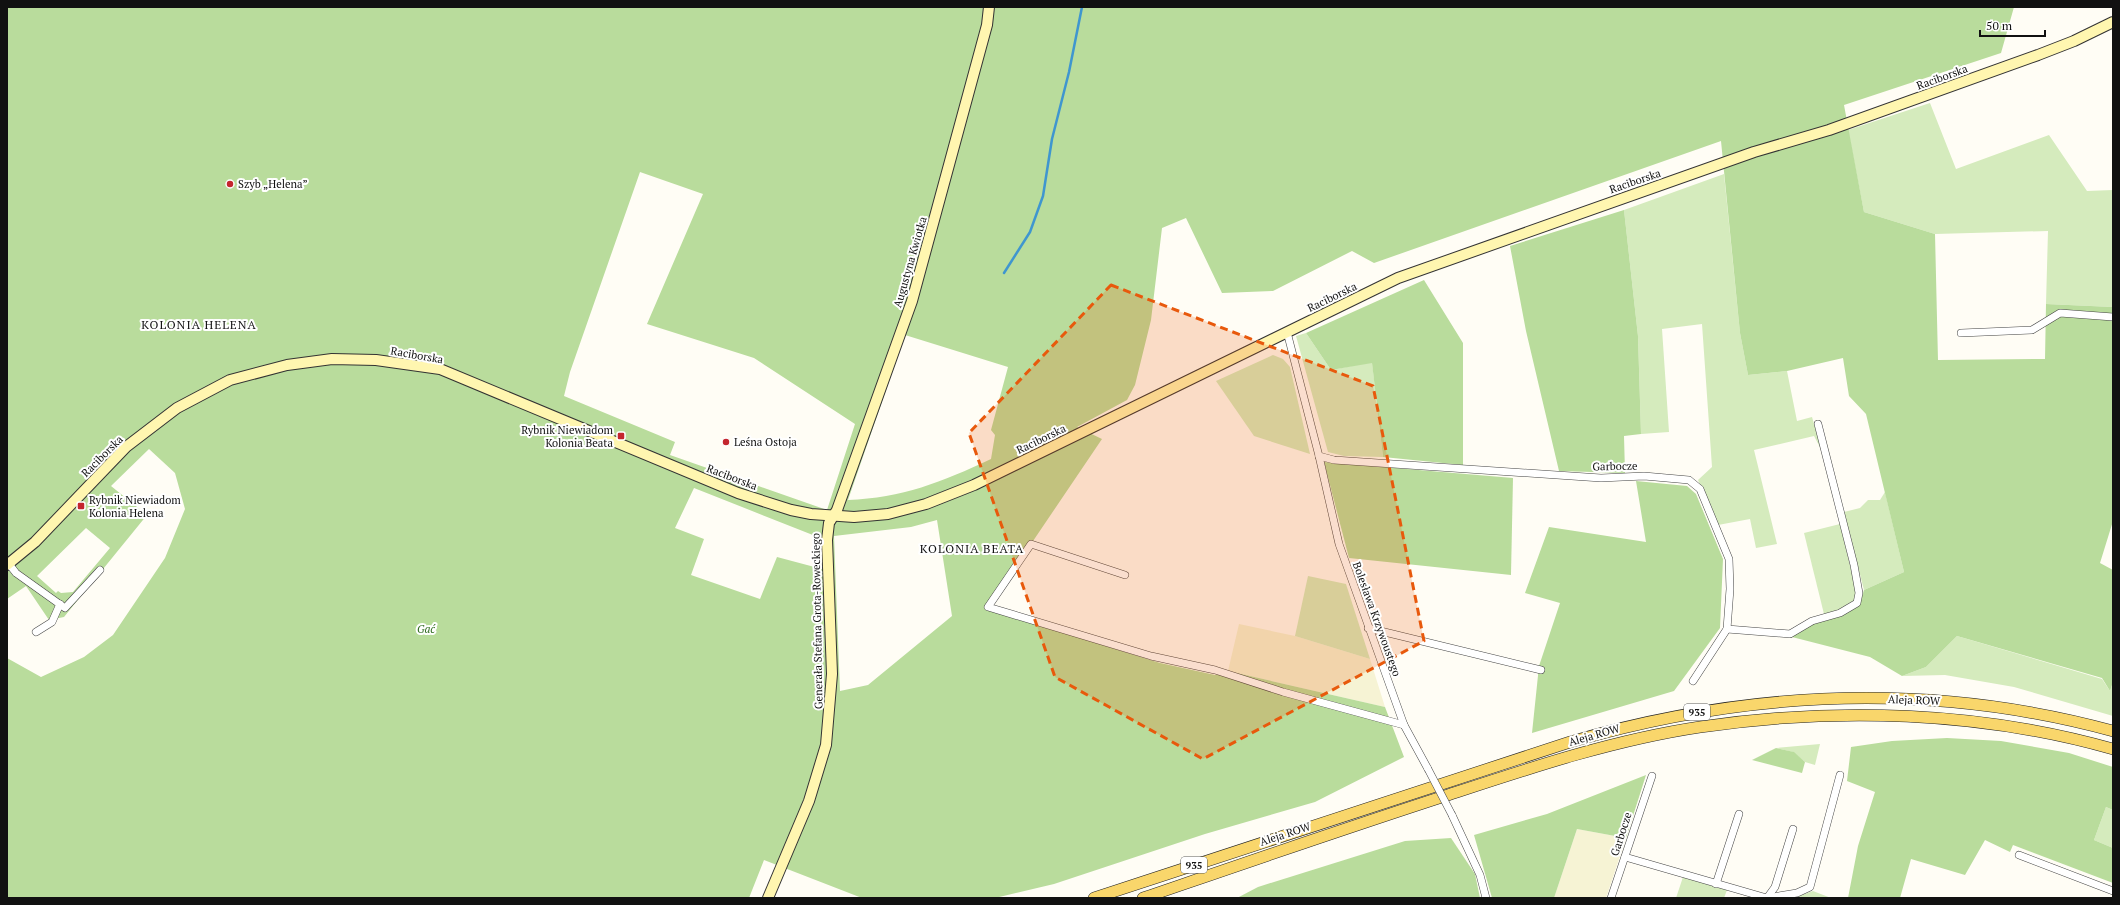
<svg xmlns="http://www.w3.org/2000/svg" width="2120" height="905" font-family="'PT Serif',serif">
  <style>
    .farmland { fill: #f6f3d4 }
    .green { fill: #d5ebbd }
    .forest { fill: #b9dc9c; fill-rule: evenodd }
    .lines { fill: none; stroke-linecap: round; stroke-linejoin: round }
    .stream { stroke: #3f96cf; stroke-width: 2.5 }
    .street-casing { stroke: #444; stroke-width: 8 }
    .secondary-casing { stroke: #333; stroke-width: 12 }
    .primary-casing { stroke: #222; stroke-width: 12 }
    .street { stroke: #fff; stroke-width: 7 }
    .secondary { stroke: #fff6b0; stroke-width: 10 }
    .primary { stroke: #f9d66b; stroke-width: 11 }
    .street-bridge-casing { stroke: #444; stroke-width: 8; stroke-linecap: butt }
    .street-bridge { stroke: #fff; stroke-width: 7 }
    .marked { fill: #e8590c; fill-opacity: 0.2; stroke: #e8590c; stroke-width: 3; stroke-dasharray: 8 5; stroke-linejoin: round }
    .poi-dot { fill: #c4262e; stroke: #fff; stroke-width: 1.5 }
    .labels { text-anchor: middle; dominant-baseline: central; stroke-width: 4; stroke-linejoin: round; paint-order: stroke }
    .shield { fill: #fff; stroke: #585858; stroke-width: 1 }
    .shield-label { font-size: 10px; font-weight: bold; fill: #111 }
    .street-label { font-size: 11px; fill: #111; stroke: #fff }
    .poi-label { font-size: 11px; fill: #111; stroke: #fff; text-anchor: start }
    .park-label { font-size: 11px; font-style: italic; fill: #2f6b1f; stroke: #fff }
    .neighbourhood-label { font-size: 12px; letter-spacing: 1px; fill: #111; stroke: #fff }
  </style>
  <rect width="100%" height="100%" fill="#fffdf5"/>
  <g class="farmland">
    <polygon points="1239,624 1295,636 1370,659 1385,707 1228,671"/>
    <polygon points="1577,829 1626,838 1606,898 1554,898"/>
  </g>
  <g class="green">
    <polygon points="1930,103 1956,169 2049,135 2087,191 2113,190 2113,307 2046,304 2048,231 1935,234 1864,212 1848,130"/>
    <polygon points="1724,174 1740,333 1748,375 1787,371 1797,421 1812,417 1822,451 1814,436 1754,450 1777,544 1756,548 1750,519 1718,525 1698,480 1712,467 1702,324 1662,329 1669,432 1641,434 1638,336 1624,210"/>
    <polygon points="1306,333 1331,370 1372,362 1383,457 1344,456 1328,452 1296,336"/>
    <polygon points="1273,355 1283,359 1290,367 1310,454 1254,436 1216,381"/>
    <polygon points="1885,492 1904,572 1864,590 1844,512 1860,508 1868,500 1880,500"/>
    <polygon points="1840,524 1856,590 1854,602 1842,609 1824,614 1804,533"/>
    <polygon points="1308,576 1346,584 1370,659 1295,636"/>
    <polygon points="1957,636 2102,679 2110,691 2113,682 2113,716 2014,687 1945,675 1902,676 1926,667"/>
    <polygon points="1820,744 1815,765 1805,762 1793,752 1776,748"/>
    <polygon points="2106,807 2113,810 2113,848 2094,840"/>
    <polygon points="1683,877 1727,890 1724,898 1676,898"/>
    <polygon points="1813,891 1831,898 1793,898"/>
  </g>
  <g class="forest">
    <path d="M7,7H2014L2001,53L1844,105L1864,212L1935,234L1938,360L2045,359L2046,304L2113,307V521L2100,563L2113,570V682L2110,691L2102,678L1957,636L1926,667L1902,676L1870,657L1792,637L1805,628L1860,602L1864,590L1904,572L1866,414L1849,396L1843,358L1787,371L1748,375L1740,333L1721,141L1374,263L1352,251L1273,291L1222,293L1186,218L1162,228L1151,320L1135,385L1127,400L1077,427L1102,439L1031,544L984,608L1160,663L1215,675L1228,671L1385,707L1404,757L1315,802L1205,834L1054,884L995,898H862L764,860L749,898H7V658L41,677L84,657L113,635L165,558L185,509L175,473L149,449L111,486L147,515L64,617L49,620L26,586L7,599ZM640,172L703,194L647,324L754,358L855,424L827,510L670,455L675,442L564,396L570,372ZM905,335L1008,367L991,430L995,435L991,459C942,482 902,498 848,500ZM694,488L823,539L822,569L777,557L760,599L691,575L704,539L675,528ZM937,520L952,616L868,685L840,691L834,536L911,527ZM86,528L110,548L73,592L61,593L58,591L56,593L37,576Z"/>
    <polygon points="1624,210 1638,336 1641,434 1624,436 1625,473 1559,471 1526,331 1510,246"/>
    <polygon points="1424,280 1463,343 1463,465 1383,457 1372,363 1331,370 1306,333"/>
    <polygon points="1324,462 1513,478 1511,575 1349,558"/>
    <polygon points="1636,481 1687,486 1696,494 1723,559 1720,628 1674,691 1532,733 1539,666 1560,603 1525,593 1549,527 1646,542"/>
    <polygon points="1947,738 2001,741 2069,753 2113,767 2113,810 2106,807 2094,840 2113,848 2113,883 2013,845 2010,852 1985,840 1965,875 1911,859 1900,898 1848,898 1858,846 1875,792 1847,781 1851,747 1892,741"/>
    <polygon points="1776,748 1794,752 1805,762 1802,773 1752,760"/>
    <polygon points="1646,775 1626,838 1577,829 1554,898 1492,898 1474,835 1547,814"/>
    <polygon points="1451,838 1475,874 1480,898 1237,898 1258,887 1405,841"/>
  </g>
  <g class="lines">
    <polyline class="stream" points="1004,273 1030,232 1043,196 1052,139 1069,72 1082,7"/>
    <defs>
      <g id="street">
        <polyline points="1287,332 1319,456 1339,544 1404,725 1428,769"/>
        <polyline points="1961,333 2032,330 2060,313 2113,317"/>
        <polyline points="1319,456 1334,460 1601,478 1644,476 1689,480 1700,489 1729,559 1730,589 1727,629 1693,681"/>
        <polyline points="9,564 16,573 65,608 100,570"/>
        <polyline points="1125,575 1031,544 988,607 1151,656 1215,670 1283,692 1404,725"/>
        <polyline points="1368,628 1541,670"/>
        <polyline points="1727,629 1790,634 1812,621 1840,613 1857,603 1859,593 1854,565 1818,424"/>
        <polyline points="36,632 52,622 60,604"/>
        <polyline points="1452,815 1480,875 1486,898"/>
        <polyline points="2019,855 2113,891"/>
        <polyline points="1625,857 1767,898 1775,887 1793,829"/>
        <polyline points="1716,884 1739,814"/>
        <polyline points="1611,898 1652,776"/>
        <polyline points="1767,898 1797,893 1810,887 1840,775"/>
      </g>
      <g id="secondary">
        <polyline points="7,565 35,542 126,447 177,408 230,380 287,365 332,359 376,360 440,369 738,493 791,510 811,514 854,517 888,514 926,504 974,485 1398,278 1754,152 1829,130 2038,55 2074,41 2113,22"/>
        <polyline points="768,898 809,801 826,745 832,674 827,540 829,523 837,510 912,301 987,25 989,7"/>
      </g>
      <g id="primary">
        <path d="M1094,898L1570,742C1749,690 1933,682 2113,731"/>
        <path d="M1143,898C1245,863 1346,828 1448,795C1530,768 1613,740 1700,727C1836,707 1979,711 2113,749"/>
      </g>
    </defs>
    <use href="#street" class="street-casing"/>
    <use href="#secondary" class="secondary-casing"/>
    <use href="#primary" class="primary-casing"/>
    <use href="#street" class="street"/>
    <use href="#secondary" class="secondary"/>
    <use href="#primary" class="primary"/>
    <defs>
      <polyline id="street-bridge" points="1428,769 1452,815"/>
    </defs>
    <use href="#street-bridge" class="street-bridge-casing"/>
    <use href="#street-bridge" class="street-bridge"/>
  </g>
  <path class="marked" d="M1111,285L1373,386L1424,641L1203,759L1055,677L969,433Z"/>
  <g class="poi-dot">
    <circle cx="230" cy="184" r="4"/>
    <rect x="617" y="432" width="8" height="8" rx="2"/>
    <circle cx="726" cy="442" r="4"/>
    <rect x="77" y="502" width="8" height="8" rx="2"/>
  </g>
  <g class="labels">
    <g class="shield">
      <rect x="1684" y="704" width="26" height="16" rx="3"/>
      <rect x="1181" y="857" width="26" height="16" rx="3"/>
    </g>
    <g class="shield-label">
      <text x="1697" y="712">935</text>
      <text x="1194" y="865">935</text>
    </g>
    <g class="street-label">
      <text transform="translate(1942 77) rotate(-20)">Raciborska</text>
      <text transform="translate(1635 181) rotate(-19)">Raciborska</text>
      <text transform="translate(910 262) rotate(-74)">Augustyna Kwiotka</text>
      <text transform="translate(1332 297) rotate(-26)">Raciborska</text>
      <text transform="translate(417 355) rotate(10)">Raciborska</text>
      <text transform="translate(1041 439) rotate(-26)">Raciborska</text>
      <text transform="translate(102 456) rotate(-45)">Raciborska</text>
      <text transform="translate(1615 466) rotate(-1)">Garbocze</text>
      <text transform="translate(732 477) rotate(21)">Raciborska</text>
      <text transform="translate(1377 619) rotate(70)">Bolesława Krzywoustego</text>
      <text transform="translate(817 621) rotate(-91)">Generała Stefana Grota-Roweckiego</text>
      <text transform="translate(1914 700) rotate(2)">Aleja ROW</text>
      <text transform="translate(1594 735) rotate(-16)">Aleja ROW</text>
      <text transform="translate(1285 834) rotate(-18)">Aleja ROW</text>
      <text transform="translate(1621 834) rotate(-72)">Garbocze</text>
    </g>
    <g class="poi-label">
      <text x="238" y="184">Szyb „Helena”</text>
      <text x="613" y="430" text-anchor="end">Rybnik Niewiadom<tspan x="613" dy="13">Kolonia Beata</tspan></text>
      <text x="734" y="442">Leśna Ostoja</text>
      <text x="89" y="500">Rybnik Niewiadom<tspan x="89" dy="13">Kolonia Helena</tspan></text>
    </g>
    <g class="park-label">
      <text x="426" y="629">Gać</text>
    </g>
    <g class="neighbourhood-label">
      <text x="199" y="324">KOLONIA HELENA</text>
      <text x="972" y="548">KOLONIA BEATA</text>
    </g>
  </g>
  <rect width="2120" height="905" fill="none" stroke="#111111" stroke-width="16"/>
  <path d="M1980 30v6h65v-6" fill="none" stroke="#111111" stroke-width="2"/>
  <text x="1986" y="30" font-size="12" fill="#111111" stroke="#ffffff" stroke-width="3" paint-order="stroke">50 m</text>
</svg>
